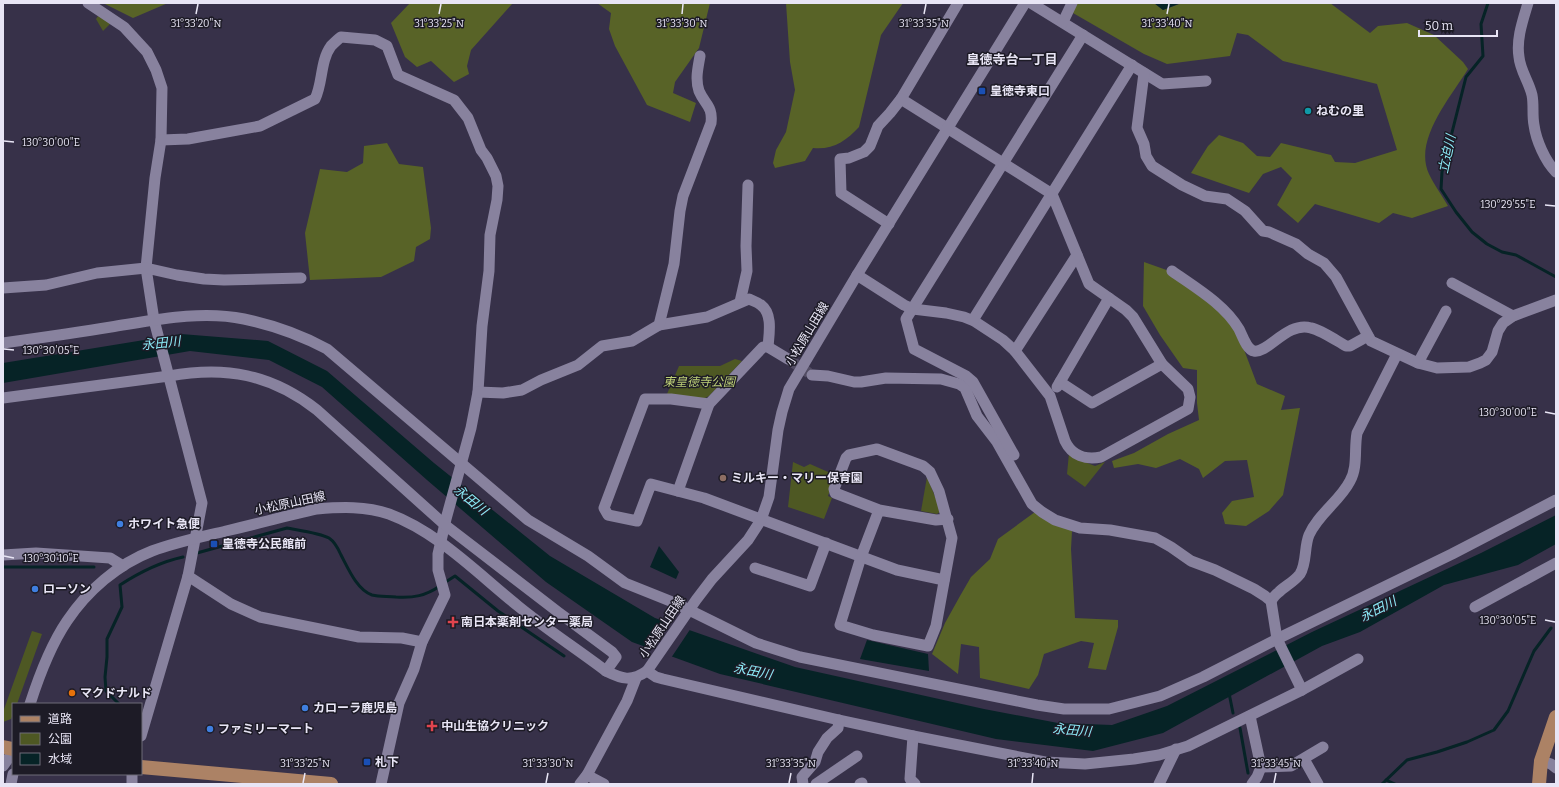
<svg xmlns="http://www.w3.org/2000/svg" width="1559" height="787" font-family="Bitter,'Noto Sans JP',serif">
  <style>
    .green { fill: #4e5823 }
    .forest { fill: #586327 }
    .water { fill: #062326 }
    .pier { fill: #373149 }
    .lines { fill: none; stroke-linecap: round; stroke-linejoin: round }
    .stream { stroke: #062326; stroke-width: 3 }
    .minor-tunnel { stroke: #524c63; stroke-width: 11; stroke-dasharray: 11 5.5; stroke-linecap: butt }
    .minor { stroke: #88829e; stroke-width: 11 }
    .major { stroke: #ac8265; stroke-width: 14 }
    .ticks { fill: none; stroke: #e8e5f5; stroke-width: 1.5 }
    .transit-dot { fill: #1a4fb4; stroke: #1d1b26; stroke-width: 1.5 }
    .culture-dot { fill: #0f9aa8; stroke: #1d1b26; stroke-width: 1.5 }
    .education-dot { fill: #8d6e63; stroke: #1d1b26; stroke-width: 1.5 }
    .shop-dot { fill: #3f7fe0; stroke: #1d1b26; stroke-width: 1.5 }
    .health-dot { fill: #e0444e; stroke: #1d1b26; stroke-width: 1.5 }
    .food-dot { fill: #e8710a; stroke: #1d1b26; stroke-width: 1.5 }
    .labels { text-anchor: middle; dominant-baseline: central; stroke-width: 3; stroke-linejoin: round; paint-order: stroke }
    .poi-label { font-size: 12px; font-weight: bold; fill: #e8e5f5; stroke: #1d1b26; text-anchor: start }
    .street-label { font-size: 12px; fill: #e8e5f5; stroke: #1d1b26 }
    .park-label { font-size: 12px; font-style: italic; fill: #bdcf77; stroke: #1d1b26 }
    .neighbourhood-label { font-size: 13px; font-weight: bold; fill: #e8e5f5; stroke: #1d1b26 }
    .water-label { font-size: 13px; font-style: italic; fill: #8cebf8; stroke: #1d1b26 }
    .ticks-label { font-size: 10px; text-anchor: middle; fill: #e8e5f5; stroke: #1d1b26; stroke-width: 3; stroke-linejoin: round; paint-order: stroke }
  </style>
  <rect width="100%" height="100%" fill="#373149"/>
  <g class="green">
    <polygon points="98,16 111,23 103,31 96,19"/>
    <polygon points="735,359 742,361 709,396 703,399 667,394 679,366 720,366"/>
    <polygon points="1069,453 1077,459 1095,466 1105,462 1085,487 1067,474"/>
    <polygon points="793,462 804,467 810,464 835,475 828,496 832,498 824,519 788,507"/>
    <polygon points="927,477 941,511 937,514 921,511"/>
    <polygon points="32,631 42,634 17,704 13,704 13,714 11,719 3,722 3,712"/>
  </g>
  <g class="forest">
    <polygon points="103,3 168,3 133,18"/>
    <polygon points="410,3 513,3 471,50 467,66 469,74 454,82 431,61 417,67 405,57 391,23"/>
    <polygon points="597,3 710,3 699,48 675,82 673,93 696,103 690,122 647,105 615,46 609,29 611,13"/>
    <path d="M786,3H903L881,35L859,127C846,141 833,150 813,148L805,161L775,168L773,163L776,150L786,132L795,90L790,62Z"/>
    <path d="M1077,3H1154L1163,10L1182,3H1330L1370,33L1378,26L1407,23L1434,35L1463,62L1468,69C1451,97 1413,140 1429,174C1434,185 1442,195 1448,206L1412,218L1393,213L1379,223L1315,204L1298,223L1277,205L1292,178L1281,167L1263,174L1249,193L1191,173L1208,146L1219,135L1243,143L1257,156L1270,157L1281,143L1331,155L1335,162L1355,163L1397,150L1377,84L1283,61L1248,35L1237,33L1230,56L1167,64L1144,54L1073,13Z"/>
    <polygon points="387,143 399,164 423,167 431,228 430,239 416,247 414,261 381,277 310,280 305,233 320,169 347,172 363,163 364,146"/>
    <polygon points="1144,262 1175,273 1232,318 1257,384 1285,396 1281,410 1300,408 1283,495 1269,511 1246,526 1225,524 1222,513 1232,501 1254,497 1247,460 1225,461 1203,478 1199,469 1180,459 1156,468 1138,464 1114,468 1112,461 1134,453 1168,434 1199,420 1197,403 1197,370 1183,368 1160,335 1143,306"/>
    <polygon points="1035,512 1072,531 1071,549 1075,618 1118,620 1118,627 1106,670 1088,668 1094,643 1081,641 1044,654 1038,675 1029,689 980,678 979,647 961,644 958,674 932,654 945,623 960,596 971,577 990,559 998,539"/>
  </g>
  <g class="water">
    <polygon points="1154,3 1181,3 1163,10"/>
    <polygon points="181,334 268,341 327,371 434,463 550,556 655,618 795,667 984,709 1058,723 1112,725 1167,706 1312,632 1481,553 1556,515 1556,544 1518,565 1444,585 1360,632 1322,646 1163,733 1093,751 996,739 720,674 632,642 546,582 427,480 322,387 269,360 190,351 3,383 3,363"/>
    <polygon points="659,546 679,572 676,579 650,567"/>
    <polygon points="867,640 928,654 929,671 860,659"/>
  </g>
  <polygon class="pier" points="666,619 691,628 671,658 646,649"/>
  <g class="lines">
    <g class="stream">
      <polyline points="1488,3 1481,24 1483,56 1466,77 1442,172 1441,189 1456,212 1472,232 1487,244 1502,252 1516,255 1556,277"/>
      <path d="M197,553L287,528C297,530 320,533 329,538C335,542 338,548 341,555C348,568 357,590 372,595C380,597 388,596 396,597C414,598 425,596 440,586"/>
      <polyline points="3,567 94,567"/>
      <polyline points="444,583 455,576 498,611 564,656"/>
      <polyline points="1229,693 1233,713"/>
      <path d="M119,704L106,691L105,677L107,657V639L122,607L120,585C140,572 160,562 183,557"/>
      <polyline points="1240,728 1248,773"/>
      <polyline points="1386,780 1395,784"/>
      <polyline points="1382,784 1407,760 1437,752 1467,742 1494,730 1508,711 1534,651 1551,628"/>
    </g>
    <polyline class="minor-tunnel" points="788,359 809,373"/>
    <g class="minor">
      <polyline points="88,3 124,27 147,52 156,70 162,88 161,140 155,178 146,268 154,320 202,503 188,576 141,736"/>
      <polyline points="1031,3 1162,84 1206,81"/>
      <path d="M1528,3C1523,20 1516,39 1519,57C1520,70 1529,82 1532,95C1534,105 1532,115 1534,125C1536,140 1545,161 1556,172"/>
      <polyline points="1063,22 1072,3"/>
      <polyline points="1144,73 1137,128 1144,144 1146,156 1152,166 1182,185 1205,196 1227,199 1245,211 1263,231 1269,232 1296,244 1308,254 1324,263 1336,277 1371,341 1418,363 1437,368 1469,367 1480,363 1486,360 1492,352 1498,331 1503,323 1513,316 1556,300"/>
      <path d="M161,140L188,139L260,126L315,99C323,83 320,61 331,46C334,43 337,40 341,37L375,40L387,46L398,75L454,100L468,118L481,150L487,158L496,176L498,186L497,200L490,235L489,271L482,326L478,392L471,428L446,519L438,554V570L445,595L422,642L414,669L399,703L381,784"/>
      <polyline points="889,224 841,193 840,159 849,158 864,152 870,146 878,126 890,113 901,99 958,3"/>
      <path d="M1172,271C1196,288 1224,304 1239,329C1242,335 1247,350 1254,351C1268,354 1287,321 1311,328C1321,330 1337,341 1346,346H1350L1368,336"/>
      <path d="M857,275L904,305L913,309L946,313L964,317L974,321L1003,340L1015,351L1050,396L1065,441C1072,456 1086,460 1101,457L1188,409L1190,397L1188,389L1162,364L1133,317L1126,310L1089,284L1052,194L901,99"/>
      <polyline points="1452,283 1513,316"/>
      <polyline points="3,288 46,285 97,273 146,268 177,275 204,279 224,280 301,278"/>
      <polyline points="740,302 747,271 746,246 748,185"/>
      <polyline points="973,320 1132,65"/>
      <path d="M659,325L707,317L749,299C753,301 757,302 761,305C773,314 769,334 768,347"/>
      <path d="M3,343C39,338 75,333 111,327C155,320 201,310 244,319C273,325 301,335 327,349L528,520L588,556L625,583L675,603L756,643L800,657L1037,705L1064,709H1109L1160,696L1203,677L1277,639L1452,554L1556,500"/>
      <polyline points="1015,351 1077,255"/>
      <polyline points="1418,363 1446,311"/>
      <polyline points="812,375 828,376 854,382 861,382 886,378 941,379 959,384 965,388 977,416 997,442 1032,504 1042,512 1055,520 1080,528 1110,530 1155,538 1171,547 1191,561 1215,570 1254,589 1265,596 1271,601 1277,639 1302,690"/>
      <polyline points="1060,382 1092,403 1162,364"/>
      <polyline points="1057,387 1109,298"/>
      <path d="M478,392L503,393L522,390L541,380L578,365L602,346L632,341L659,325L674,264L680,211L683,196L711,123C713,106 705,105 699,91C695,79 698,68 700,56"/>
      <path d="M3,398L169,376C226,366 271,374 317,410L445,525L558,612L612,652L616,657L606,671"/>
      <polyline points="709,404 671,399 645,399 604,508 608,515 637,521 651,484 704,498 897,570 944,580"/>
      <polyline points="1014,455 973,382 966,376 914,349 906,319 1083,35"/>
      <polyline points="678,491 709,404 763,347 768,347 788,359"/>
      <polyline points="879,510 861,557 840,625 873,635 928,646 936,626 952,538 939,491 930,472 923,466 877,449 849,455 846,458 834,489 835,493 879,510 936,520 948,519"/>
      <polyline points="3,555 36,553 110,558 123,566"/>
      <polyline points="755,568 810,586 826,543"/>
      <polyline points="188,576 231,604 260,617 359,637 402,638 422,642"/>
      <path d="M1271,601C1273,598 1276,594 1279,592C1285,586 1294,582 1300,574C1307,563 1304,547 1309,535C1318,514 1340,501 1350,481C1358,467 1354,449 1357,433L1397,354"/>
      <polyline points="1475,607 1556,563"/>
      <polyline points="647,671 656,677 663,679 839,720 913,736 1045,762 1085,764 1134,759 1159,755 1188,746 1302,690 1358,659"/>
      <path d="M30,704C39,676 50,646 67,621C87,591 118,564 152,551C176,542 201,537 226,531C256,524 286,516 317,509C341,507 366,506 389,514C438,532 478,574 518,606C546,629 577,649 606,671C622,679 631,682 647,671L696,600L712,579L748,540L761,520L769,497L778,430L782,412L789,389L857,275L1025,3"/>
      <polyline points="1250,716 1261,767 1257,777 1252,784"/>
      <polyline points="913,736 910,779 915,784"/>
      <polyline points="1304,759 1318,784"/>
      <polyline points="1541,761 1551,764 1556,768"/>
      <polyline points="3,766 13,752"/>
      <polyline points="1261,767 1291,766 1323,747"/>
      <polyline points="587,775 604,784"/>
      <polyline points="11,784 13,774"/>
      <polyline points="132,784 132,774"/>
      <polyline points="580,784 587,775 627,701 636,678"/>
      <polyline points="803,784 802,777 815,762 818,752 827,738 838,728 839,720"/>
      <polyline points="816,784 857,756"/>
      <polyline points="860,784 862,783"/>
      <polyline points="1159,784 1176,749"/>
    </g>
    <g class="major">
      <polyline points="3,747 13,749"/>
      <polyline points="141,767 331,784"/>
      <polyline points="1539,784 1541,761 1556,717"/>
    </g>
  </g>
  <path class="ticks" d="M196,14L198,4M439,14L441,4M682,14L683,4M924,14L926,4M1167,14L1169,4M4,141L14,142M1545,205L1555,206M4,349L14,350M1545,412L1555,414M4,556L14,558M1545,620L1555,622M303,783L305,773M546,783L548,773M789,783L791,773M1032,783L1033,773M1274,783L1276,773"/>
  <g class="transit-dot">
    <rect x="978" y="87" width="8" height="8" rx="2"/>
    <rect x="210" y="540" width="8" height="8" rx="2"/>
    <rect x="363" y="758" width="8" height="8" rx="2"/>
  </g>
  <circle class="culture-dot" cx="1308" cy="111" r="4"/>
  <circle class="education-dot" cx="723" cy="478" r="4"/>
  <g class="shop-dot">
    <circle cx="120" cy="524" r="4"/>
    <circle cx="35" cy="589" r="4"/>
    <circle cx="305" cy="708" r="4"/>
    <circle cx="210" cy="729" r="4"/>
  </g>
  <g class="health-dot">
    <path d="M451 616h4v4h4v4h-4v4h-4v-4h-4v-4h4z"/>
    <path d="M430 720h4v4h4v4h-4v4h-4v-4h-4v-4h4z"/>
  </g>
  <circle class="food-dot" cx="72" cy="693" r="4"/>
  <g class="labels">
    <g class="poi-label">
      <text x="990" y="91">皇徳寺東口</text>
      <text x="1316" y="111">ねむの里</text>
      <text x="731" y="478">ミルキー・マリー保育園</text>
      <text x="128" y="524">ホワイト急便</text>
      <text x="222" y="544">皇徳寺公民館前</text>
      <text x="43" y="589">ローソン</text>
      <text x="461" y="622">南日本薬剤センター薬局</text>
      <text x="80" y="693">マクドナルド</text>
      <text x="313" y="708">カローラ鹿児島</text>
      <text x="441" y="726">中山生協クリニック</text>
      <text x="218" y="729">ファミリーマート</text>
      <text x="375" y="762">札下</text>
    </g>
    <g class="street-label">
      <text transform="translate(807 334) rotate(-59)">小松原山田線</text>
      <text transform="translate(290 503) rotate(-12)">小松原山田線</text>
      <text transform="translate(662 627) rotate(-56)">小松原山田線</text>
    </g>
    <g class="park-label">
      <text x="699" y="382">東皇徳寺公園</text>
    </g>
    <g class="neighbourhood-label">
      <text x="1012" y="59">皇徳寺台一丁目</text>
    </g>
    <g class="water-label">
      <text transform="translate(1447 154) rotate(-78)">立迫川</text>
      <text transform="translate(161 343) rotate(-6)">永田川</text>
      <text transform="translate(471 500) rotate(39)">永田川</text>
      <text transform="translate(1378 609) rotate(-27)">永田川</text>
      <text transform="translate(753 671) rotate(11)">永田川</text>
      <text transform="translate(1072 730) rotate(5)">永田川</text>
    </g>
  </g>
  <g class="ticks-label">
    <text x="196" y="27">31°33'20"N</text>
    <text x="439" y="27">31°33'25"N</text>
    <text x="682" y="27">31°33'30"N</text>
    <text x="924" y="27">31°33'35"N</text>
    <text x="1167" y="27">31°33'40"N</text>
    <text x="51" y="146">130°30'00"E</text>
    <text x="1508" y="208">130°29'55"E</text>
    <text x="51" y="354">130°30'05"E</text>
    <text x="1508" y="416">130°30'00"E</text>
    <text x="51" y="562">130°30'10"E</text>
    <text x="1508" y="624">130°30'05"E</text>
    <text x="305" y="767">31°33'25"N</text>
    <text x="548" y="767">31°33'30"N</text>
    <text x="791" y="767">31°33'35"N</text>
    <text x="1033" y="767">31°33'40"N</text>
    <text x="1276" y="767">31°33'45"N</text>
  </g>
  <rect width="1559" height="787" fill="none" stroke="#e8e5f5" stroke-width="8"/>
  <rect x="12" y="703" width="130" height="72" fill="#1d1b26" stroke="#6e6c79"/>
  <rect x="20" y="716" width="20" height="6" fill="#ac8265" stroke="#6e6c79"/>
  <text x="48" y="723" font-size="12" fill="#e8e5f5">道路</text>
  <rect x="20" y="733" width="20" height="12" fill="#4e5823" stroke="#6e6c79"/>
  <text x="48" y="743" font-size="12" fill="#e8e5f5">公園</text>
  <rect x="20" y="753" width="20" height="12" fill="#062326" stroke="#6e6c79"/>
  <text x="48" y="763" font-size="12" fill="#e8e5f5">水域</text>
  <path d="M1419 30v6h78v-6" fill="none" stroke="#e8e5f5" stroke-width="2"/>
  <text x="1425" y="30" font-size="12" fill="#e8e5f5" stroke="#1d1b26" stroke-width="3" paint-order="stroke">50 m</text>
</svg>
